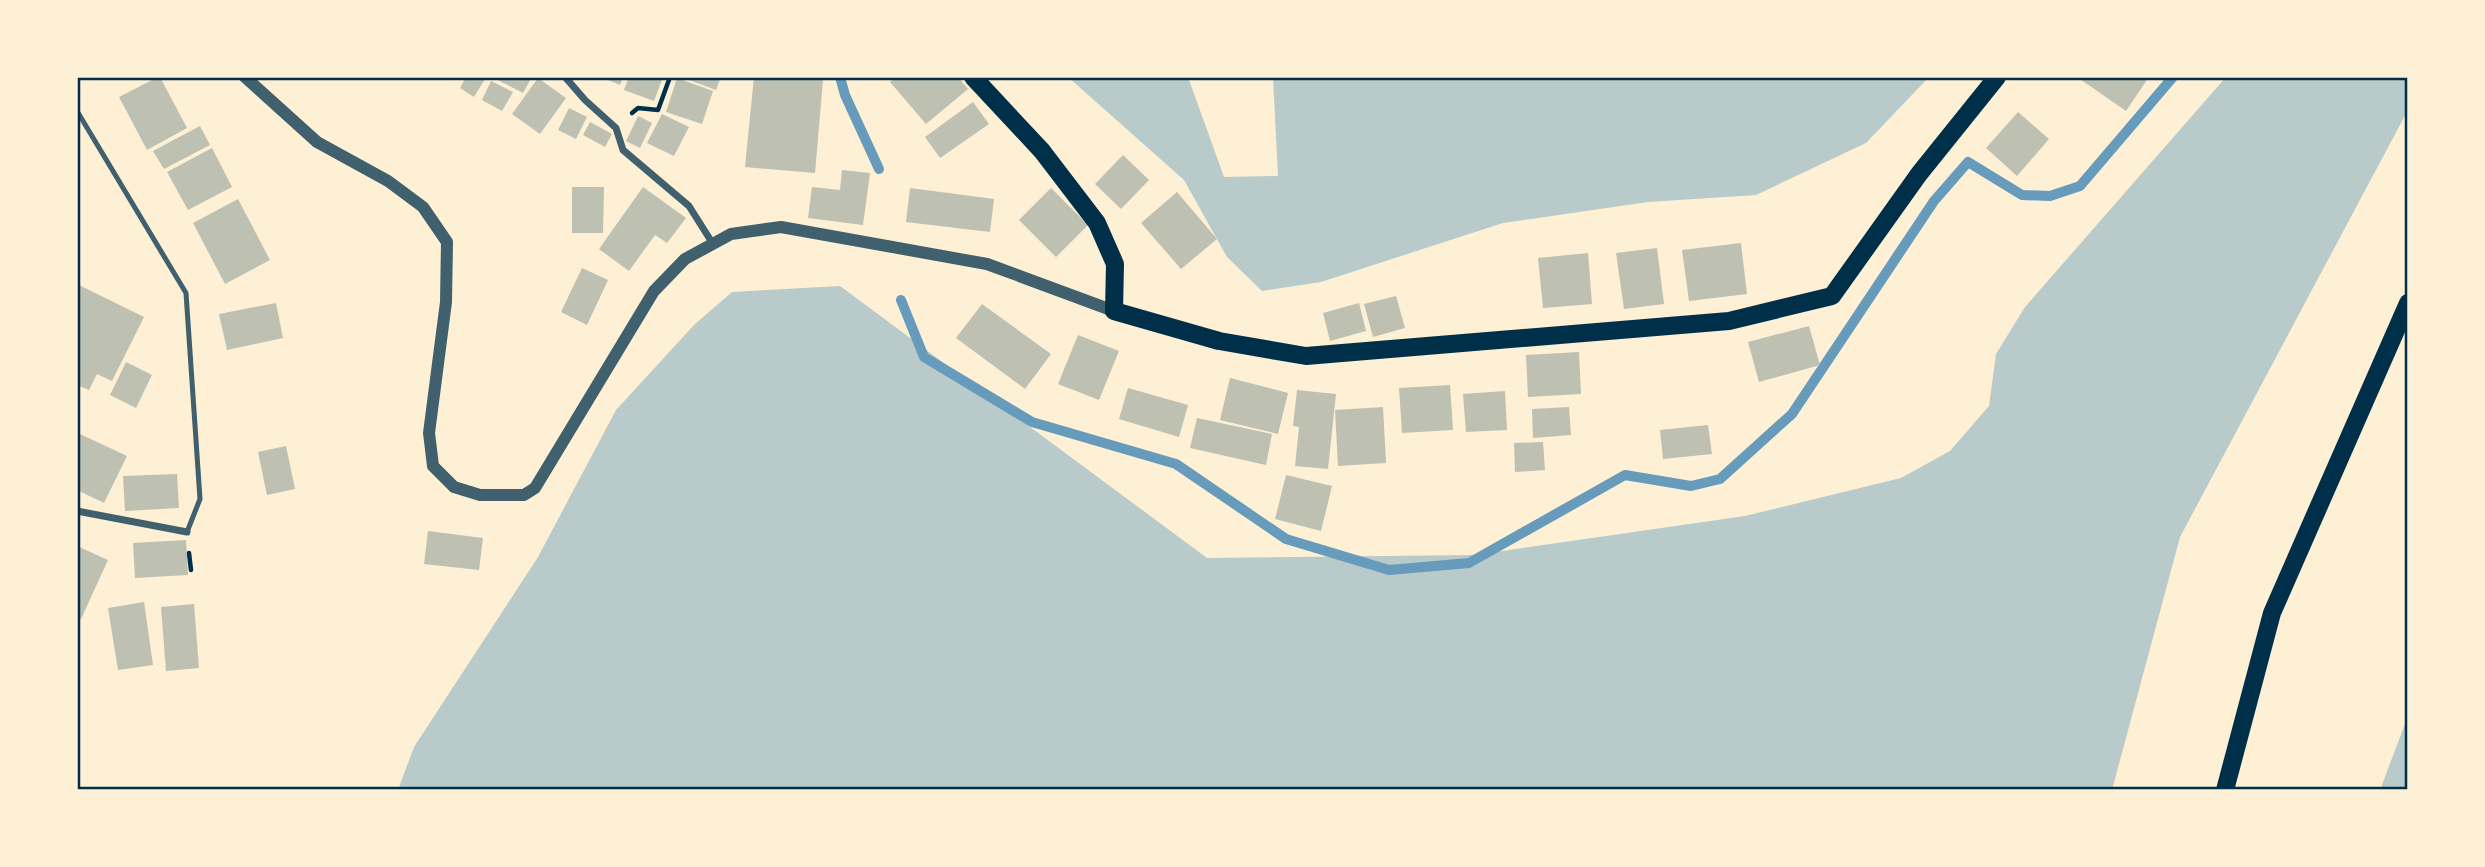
<svg xmlns="http://www.w3.org/2000/svg" width="2485" height="867" font-family="'Roboto Serif',serif">
  <style>
    .green { fill: #b9caca }
    .lines { fill: none; stroke-linecap: round; stroke-linejoin: round }
    .stream { stroke: #669bbc; stroke-width: 10 }
    .building { fill: #bec0b2 }
    .path { stroke: #003049; stroke-width: 4.5 }
    .service { stroke: #3f606c; stroke-width: 5 }
    .minor { stroke: #3f606c; stroke-width: 7 }
    .tertiary { stroke: #3f606c; stroke-width: 12 }
    .primary { stroke: #003049; stroke-width: 18 }
    .neatline { fill: none; stroke: #003049; stroke-width: 2.5 }
  </style>
  <rect width="100%" height="100%" fill="#fdf0d5"/>
  <g class="green">
    <polygon points="1068,77 1188,77 1224,177 1278,176 1273,77 1929,77 1866,143 1756,195 1648,202 1503,223 1321,282 1262,291 1227,257 1184,180"/>
    <polygon points="2226,77 2408,77 2408,110 2180,537 2112,790 398,790 414,747 538,557 616,410 694,325 732,292 840,286 1207,558 1474,555 1745,516 1901,478 1950,451 1989,406 1996,354 2025,307"/>
    <polygon points="2408,716 2408,790 2380,790"/>
  </g>
  <g class="lines">
    <g class="stream">
      <polyline points="840,77 845,95 879,169"/>
      <polyline points="901,300 924,357 1032,422 1176,464 1286,539 1389,570 1469,563 1625,475 1691,486 1720,479 1792,414 1934,201 1968,162 2022,195 2050,196 2080,186 2173,77"/>
    </g>
  </g>
  <g class="building">
    <polygon points="158,77 160,77 187,128 147,150 119,97"/>
    <polygon points="466,77 485,79 474,97 460,88"/>
    <polygon points="497,77 532,77 523,93 496,79"/>
    <polygon points="601,77 623,77 620,85"/>
    <polygon points="629,77 663,77 654,101 624,90"/>
    <polygon points="681,77 721,77 716,90"/>
    <polygon points="754,77 823,80 815,173 745,167"/>
    <polygon points="896,77 958,77 968,89 926,124 890,82"/>
    <polygon points="2077,77 2149,77 2126,111"/>
    <polygon points="538,78 566,98 540,134 512,114"/>
    <polygon points="677,78 713,91 702,124 666,112"/>
    <polygon points="491,81 513,92 502,111 482,100"/>
    <polygon points="973,102 989,124 940,158 925,137"/>
    <polygon points="569,108 587,117 576,139 558,130"/>
    <polygon points="2018,112 2049,139 2017,176 1986,148"/>
    <polygon points="662,114 689,127 674,156 647,143"/>
    <polygon points="638,116 652,123 640,148 626,141"/>
    <polygon points="590,122 612,134 605,147 583,135"/>
    <polygon points="200,126 210,145 164,169 153,151"/>
    <polygon points="212,148 232,187 188,210 167,172"/>
    <polygon points="1123,155 1149,180 1121,209 1095,184"/>
    <polygon points="842,170 870,173 863,225 808,218 812,187 840,190"/>
    <polygon points="572,187 604,187 603,233 572,233"/>
    <polygon points="643,187 686,218 667,243 655,235 629,271 599,249"/>
    <polygon points="910,188 994,199 990,232 906,222"/>
    <polygon points="1051,188 1088,225 1056,257 1019,220"/>
    <polygon points="1177,192 1217,239 1181,269 1141,223"/>
    <polygon points="238,199 270,260 225,284 193,223"/>
    <polygon points="1741,243 1747,294 1689,301 1682,250"/>
    <polygon points="1657,248 1664,304 1624,309 1616,253"/>
    <polygon points="1588,253 1592,304 1543,308 1538,258"/>
    <polygon points="582,268 608,280 587,325 561,312"/>
    <polygon points="77,284 144,317 112,381 97,374 89,390 77,385"/>
    <polygon points="1396,296 1405,328 1373,337 1364,304"/>
    <polygon points="276,303 283,338 227,350 219,314"/>
    <polygon points="1359,303 1366,331 1330,341 1323,313"/>
    <polygon points="982,304 1051,354 1025,389 956,338"/>
    <polygon points="1809,326 1820,365 1759,382 1748,342"/>
    <polygon points="1078,335 1119,351 1099,400 1058,384"/>
    <polygon points="1579,352 1581,394 1528,397 1526,355"/>
    <polygon points="126,362 152,375 136,408 110,395"/>
    <polygon points="1230,378 1288,393 1278,434 1220,420"/>
    <polygon points="1450,385 1453,430 1402,433 1399,388"/>
    <polygon points="1128,388 1188,405 1179,437 1119,419"/>
    <polygon points="1297,390 1336,394 1328,469 1295,466 1299,427 1293,426"/>
    <polygon points="1505,391 1507,430 1466,432 1463,394"/>
    <polygon points="1383,407 1386,463 1338,466 1335,410"/>
    <polygon points="1569,407 1571,435 1533,438 1532,409"/>
    <polygon points="1197,418 1272,434 1266,465 1190,448"/>
    <polygon points="1708,425 1712,454 1663,459 1660,430"/>
    <polygon points="80,434 127,456 104,503 77,490 77,439"/>
    <polygon points="1543,442 1545,470 1515,472 1514,443"/>
    <polygon points="286,446 295,489 267,495 258,452"/>
    <polygon points="177,474 179,508 125,511 123,476"/>
    <polygon points="1286,475 1332,486 1321,531 1275,519"/>
    <polygon points="428,531 483,538 479,570 424,564"/>
    <polygon points="186,540 188,575 135,578 133,543"/>
    <polygon points="77,546 108,560 81,619 77,617"/>
    <polygon points="144,602 153,665 118,670 108,608"/>
    <polygon points="194,604 199,668 166,671 161,607"/>
  </g>
  <g class="lines">
    <g class="path">
      <polyline points="632,113 638,108 658,110 670,77"/>
      <polyline points="189,553 191,570"/>
    </g>
    <polyline class="service" points="77,111 186,293 200,499 187,532"/>
    <g class="minor">
      <polyline points="565,77 585,100 616,128 623,150 689,206 713,244"/>
      <polyline points="77,511 187,532"/>
    </g>
    <polyline class="tertiary" points="245,77 317,142 388,181 423,207 447,242 446,302 429,433 433,466 454,487 480,495 524,495 535,488 654,291 685,259 731,234 781,227 987,264 1114,311"/>
    <g class="primary">
      <polyline points="973,77 1042,151 1097,223 1115,264 1114,311 1219,341 1306,356 1729,321 1832,296 1919,174 1997,77"/>
      <polyline points="2225,790 2272,613 2408,303"/>
    </g>
  </g>
  <rect width="2485" height="867" fill="none" stroke="#fdf0d5" stroke-width="158"/>
  <rect x="79" y="79" width="2327" height="709" class="neatline"/>
</svg>
